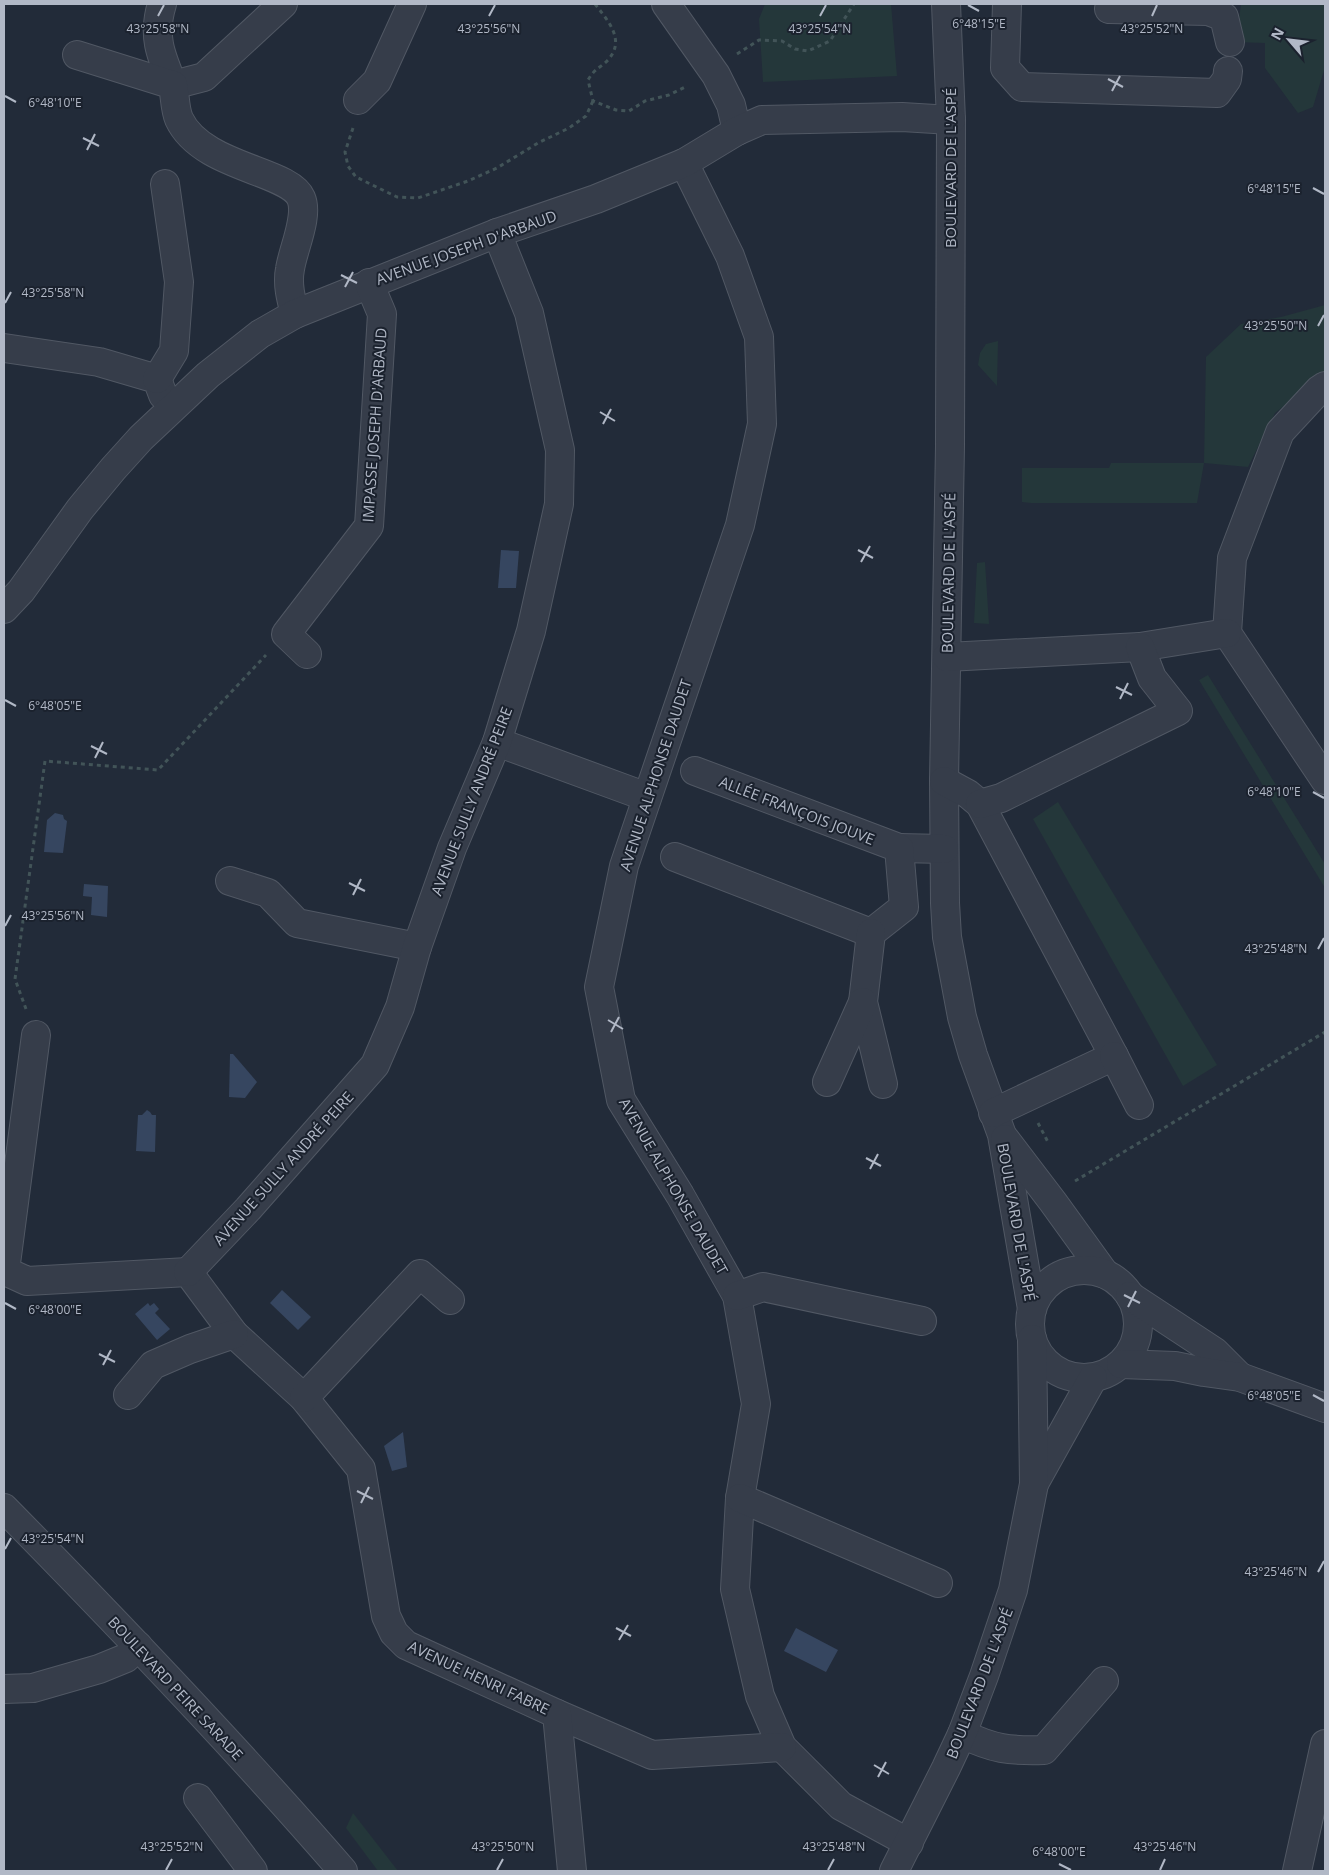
<svg xmlns="http://www.w3.org/2000/svg" width="1329" height="1875" font-family="'Open Sans',sans-serif">
  <style>
    .green { fill: #24373a }
    .water { fill: #364660 }
    .lines { fill: none; stroke-linecap: round; stroke-linejoin: round }
    .minor-casing { stroke: #515864; stroke-width: 30 }
    .path { stroke: #425458; stroke-width: 3; stroke-dasharray: 4 4; stroke-linecap: butt }
    .minor { stroke: #363d4a; stroke-width: 28 }
    .ticks { fill: none; stroke: #b1b8c6; stroke-width: 2 }
    .labels { text-anchor: middle; dominant-baseline: central; stroke-width: 4; stroke-linejoin: round; paint-order: stroke }
    .street-label { font-size: 15px; fill: #b1b8c6; stroke: #1b222e }
    .ticks-label { font-size: 12px; text-anchor: middle; fill: #b1b8c6; stroke: #1b222e; stroke-width: 4; stroke-linejoin: round; paint-order: stroke }
  </style>
  <rect width="100%" height="100%" fill="#222b39"/>
  <g class="green">
    <polygon points="765,4 891,4 897,76 763,82 759,19"/>
    <polygon points="1241,4 1325,4 1325,67 1313,107 1298,113 1265,68 1265,43 1236,42"/>
    <polygon points="1325,305 1325,374 1275,413 1248,467 1204,463 1197,503 1031,503 1022,502 1022,468 1109,468 1111,463 1204,463 1206,357 1241,324 1281,317"/>
    <polygon points="998,341 997,386 978,365 980,353 986,344"/>
    <polygon points="985,562 989,624 974,623 977,563"/>
    <polygon points="1208,675 1325,864 1325,888 1199,680"/>
    <polygon points="1058,802 1217,1065 1183,1086 1033,819"/>
    <polygon points="353,1813 398,1871 378,1871 346,1828"/>
  </g>
  <g class="water">
    <polygon points="501,550 519,551 516,588 498,588"/>
    <polygon points="55,813 63,815 64,819 67,821 63,853 44,852 47,820"/>
    <polygon points="84,884 108,886 107,917 91,915 92,897 83,896"/>
    <polygon points="230,1054 233,1054 257,1082 245,1098 229,1097"/>
    <polygon points="147,1110 150,1112 152,1115 156,1115 155,1152 136,1151 138,1115 142,1115"/>
    <polygon points="282,1290 311,1317 298,1330 270,1303"/>
    <polygon points="148,1303 150,1306 154,1303 159,1309 155,1313 170,1329 157,1340 135,1314"/>
    <polygon points="403,1432 407,1467 392,1471 384,1446"/>
    <polygon points="796,1628 838,1650 826,1672 784,1651"/>
  </g>
  <g class="lines">
    <defs>
      <g id="minor">
        <path d="M162,4C152,36 161,56 173,85L204,77L283,4"/>
        <polyline points="666,4 716,75 731,105 737,131"/>
        <polyline points="946,4 951,120 950,446 944,781 945,903 947,937 962,1017 973,1055 1002,1135 1032,1309"/>
        <polyline points="1007,4 1005,68 1022,87 1217,93 1227,79 1228,71"/>
        <polyline points="1110,4 1109,9 1208,11 1224,17 1230,42"/>
        <path d="M77,55L173,85C175,96 175,110 179,119C202,168 289,170 301,198C309,216 293,249 290,269C287,284 291,299 295,314"/>
        <polyline points="358,100 377,81 412,4"/>
        <polyline points="684,163 730,256 759,337 762,424 740,525 624,866 599,987 621,1100 680,1195 737,1296 756,1404 740,1498 735,1589 760,1696 782,1747 841,1806 909,1843"/>
        <polyline points="4,348 99,362 157,379 163,395"/>
        <polyline points="157,379 174,351 179,282 165,184"/>
        <polyline points="1325,386 1319,390 1280,432 1232,558 1227,633 1325,780"/>
        <polyline points="4,609 21,591 80,509 113,469 141,438 208,375 260,334 295,314 497,233 596,199 684,163 737,131 762,120 902,117 951,120"/>
        <polyline points="307,654 286,634 369,526 382,314 369,283"/>
        <polyline points="947,657 1140,647 1227,633"/>
        <polyline points="497,742 647,797"/>
        <polyline points="944,781 968,794 980,804 1114,1056 993,1113"/>
        <polyline points="980,804 1001,798 1178,711 1152,678 1140,647"/>
        <polyline points="899,848 944,849"/>
        <polyline points="675,857 871,933 904,907 899,848 695,771"/>
        <polyline points="230,881 268,893 297,923 417,947"/>
        <polyline points="871,933 863,1002 883,1084"/>
        <polyline points="36,1035 5,1271 27,1281 188,1272 234,1334 304,1398 361,1469 386,1616 394,1633 406,1645 557,1714 652,1755 782,1747"/>
        <polyline points="1114,1056 1139,1105"/>
        <polyline points="827,1082 863,1002"/>
        <polyline points="1005,1139 1053,1202 1105,1274"/>
        <circle cx="1084" cy="1324" r="54"/>
        <polyline points="188,1272 248,1209 375,1065 400,1007 417,947 452,848 497,742 531,631 559,504 560,450 529,313 497,233"/>
        <polyline points="737,1296 763,1287 922,1321"/>
        <polyline points="1130,1296 1215,1352 1240,1377"/>
        <polyline points="1121,1364 1175,1366 1204,1372 1240,1377 1325,1408"/>
        <polyline points="128,1395 153,1365 190,1349 234,1334"/>
        <polyline points="304,1398 420,1274 450,1300"/>
        <polyline points="1035,1482 1093,1378"/>
        <polyline points="740,1498 938,1583"/>
        <path d="M4,1508C120,1626 235,1746 343,1871"/>
        <polyline points="4,1689 33,1688 99,1669 126,1658 138,1646"/>
        <polyline points="557,1714 572,1871"/>
        <path d="M962,1734C994,1749 1008,1751 1044,1750L1104,1681"/>
        <polyline points="198,1798 253,1871"/>
        <polyline points="894,1871 946,1768 962,1734 984,1676 1013,1590 1034,1484 1032,1339"/>
        <polyline points="1297,1871 1325,1744"/>
      </g>
    </defs>
    <use href="#minor" class="minor-casing"/>
    <g class="path">
      <path d="M595,4C608,21 626,40 608,60C599,69 595,68 588,80L593,101L616,110L629,111L645,101L669,95L687,86"/>
      <polyline points="737,54 759,40 782,41 795,49 808,51 830,41 854,4"/>
      <polyline points="353,128 345,152 348,166 356,177 397,197 418,198 468,181 497,168 538,143 569,128 586,116 593,101"/>
      <polyline points="26,1009 15,979 45,761 158,770 266,655"/>
      <polyline points="1038,1123 1049,1144"/>
      <polyline points="1075,1181 1325,1032"/>
    </g>
    <use href="#minor" class="minor"/>
  </g>
  <path class="ticks" d="M968,5L979,11M158,16L164,5M489,16L495,5M820,16L826,5M1152,16L1157,5M1108,79L1123,87M1112,91L1120,76M5,96L16,102M83,138L99,146M87,150L95,134M1313,188L1324,194M341,275L357,283M345,287L353,272M5,303L11,292M1318,326L1324,315M600,412L615,421M603,424L611,409M858,550L873,558M861,562L870,546M1116,687L1132,695M1120,699L1128,683M5,700L16,706M91,746L107,754M95,758L103,742M1313,792L1324,798M349,883L365,891M353,895L361,879M5,926L11,915M1318,949L1324,938M608,1020L623,1029M611,1032L619,1017M866,1158L881,1166M870,1169L878,1154M1124,1295L1140,1303M5,1303L16,1309M1128,1307L1136,1291M99,1354L115,1362M103,1365L111,1350M1313,1395L1324,1401M357,1491L373,1499M361,1503L369,1487M5,1549L11,1538M1318,1572L1324,1561M616,1628L631,1636M619,1640L628,1625M874,1765L889,1774M878,1777L886,1762M1059,1864L1071,1870M166,1870L172,1859M497,1870L503,1859M828,1870L834,1859M1160,1870L1165,1859"/>
  <g class="labels">
    <g class="street-label">
      <text transform="translate(950 168) rotate(-90)">BOULEVARD DE L'ASPÉ</text>
      <text transform="translate(466 247) rotate(-20)">AVENUE JOSEPH D'ARBAUD</text>
      <text transform="translate(374 425) rotate(-86)">IMPASSE JOSEPH D'ARBAUD</text>
      <text transform="translate(948 573) rotate(-89)">BOULEVARD DE L'ASPÉ</text>
      <text transform="translate(655 775) rotate(-72)">AVENUE ALPHONSE DAUDET</text>
      <text transform="translate(471 801) rotate(-69)">AVENUE SULLY ANDRÉ PEIRE</text>
      <text transform="translate(797 810) rotate(21)">ALLÉE FRANÇOIS JOUVE</text>
      <text transform="translate(283 1168) rotate(-48)">AVENUE SULLY ANDRÉ PEIRE</text>
      <text transform="translate(674 1186) rotate(60)">AVENUE ALPHONSE DAUDET</text>
      <text transform="translate(1017 1222) rotate(80)">BOULEVARD DE L'ASPÉ</text>
      <text transform="translate(479 1677) rotate(25)">AVENUE HENRI FABRE</text>
      <text transform="translate(979 1683) rotate(-69)">BOULEVARD DE L'ASPÉ</text>
      <text transform="translate(176 1688) rotate(47)">BOULEVARD PEIRE SARADE</text>
    </g>
  </g>
  <g class="ticks-label">
    <text x="979" y="28">6°48'15"E</text>
    <text x="158" y="33">43°25'58"N</text>
    <text x="489" y="33">43°25'56"N</text>
    <text x="820" y="33">43°25'54"N</text>
    <text x="1152" y="33">43°25'52"N</text>
    <text x="55" y="107">6°48'10"E</text>
    <text x="1274" y="193">6°48'15"E</text>
    <text x="53" y="297">43°25'58"N</text>
    <text x="1276" y="330">43°25'50"N</text>
    <text x="55" y="710">6°48'05"E</text>
    <text x="1274" y="796">6°48'10"E</text>
    <text x="53" y="920">43°25'56"N</text>
    <text x="1276" y="953">43°25'48"N</text>
    <text x="55" y="1314">6°48'00"E</text>
    <text x="1274" y="1400">6°48'05"E</text>
    <text x="53" y="1543">43°25'54"N</text>
    <text x="1276" y="1576">43°25'46"N</text>
    <text x="172" y="1851">43°25'52"N</text>
    <text x="503" y="1851">43°25'50"N</text>
    <text x="834" y="1851">43°25'48"N</text>
    <text x="1165" y="1851">43°25'46"N</text>
    <text x="1059" y="1856">6°48'00"E</text>
  </g>
  <rect width="1329" height="1875" fill="none" stroke="#b1b8c6" stroke-width="10"/>
  <g transform="translate(1289 40) rotate(298)" stroke="#1b222e" stroke-width="4" paint-order="stroke">
  <path d="M0-4L9 19L0 12L-9 19Z" fill="#b1b8c6"/>
  <text y="-8" font-size="14" font-weight="bold" text-anchor="middle" fill="#b1b8c6">N</text>
  </g>
</svg>
